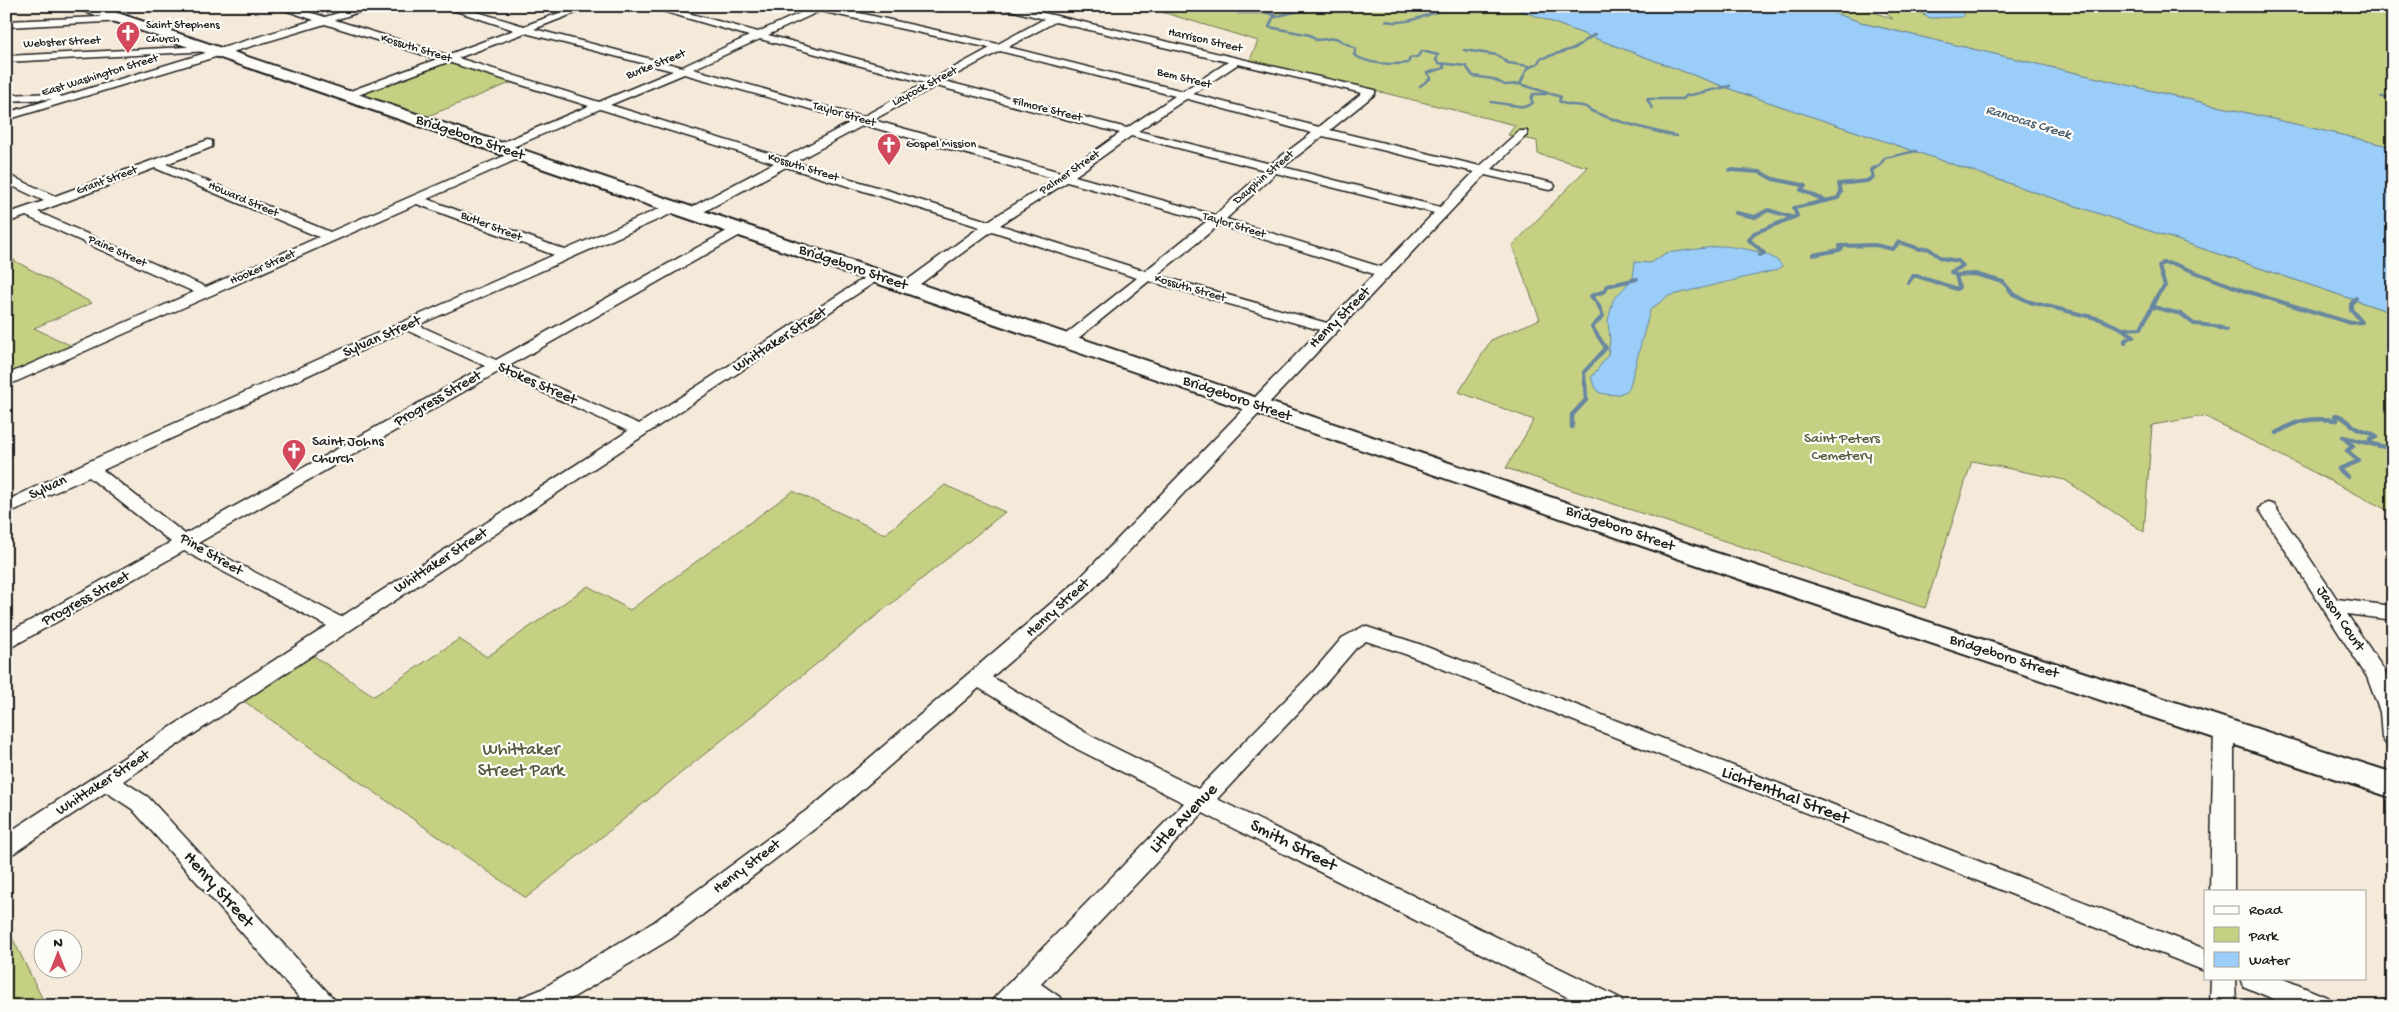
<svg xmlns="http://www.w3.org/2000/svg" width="2399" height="1012" font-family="'Gochi Hand',sans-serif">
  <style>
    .green { fill: #c5d083; stroke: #707650 }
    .water { fill: #9acdf7; stroke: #68869f }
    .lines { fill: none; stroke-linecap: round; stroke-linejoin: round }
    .stream-far2 { stroke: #68869f; stroke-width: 2.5 }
    .stream-far1 { stroke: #68869f; stroke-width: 4 }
    .stream { stroke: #68869f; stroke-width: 4.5 }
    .street-casing { stroke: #1c1c1c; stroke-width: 3 }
    .secondary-casing { stroke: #1c1c1c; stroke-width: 4 }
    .street { fill: #fdfcf7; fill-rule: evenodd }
    .secondary { fill: #fdfcf7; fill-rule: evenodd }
    .labels { text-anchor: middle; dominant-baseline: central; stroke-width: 4.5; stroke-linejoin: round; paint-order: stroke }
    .far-poi-label { font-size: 12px; fill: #1c1c1c; stroke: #fdfcf7; text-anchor: start }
    .far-street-label { font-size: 12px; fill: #1c1c1c; stroke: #fdfcf7 }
    .far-water-label { font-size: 14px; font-style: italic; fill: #485a69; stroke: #fdfcf7 }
    .street-label { font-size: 15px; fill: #1c1c1c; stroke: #fdfcf7 }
    .park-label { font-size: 15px; fill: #575b40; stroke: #fdfcf7 }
    .poi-label { font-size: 15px; fill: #1c1c1c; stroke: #fdfcf7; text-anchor: start }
    .near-park-label { font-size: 18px; fill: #575b40; stroke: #fdfcf7 }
    .near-street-label { font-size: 18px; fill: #1c1c1c; stroke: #fdfcf7 }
  </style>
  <rect width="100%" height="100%" fill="#f5eada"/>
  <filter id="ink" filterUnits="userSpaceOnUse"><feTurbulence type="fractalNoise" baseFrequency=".02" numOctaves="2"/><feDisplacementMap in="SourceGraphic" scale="10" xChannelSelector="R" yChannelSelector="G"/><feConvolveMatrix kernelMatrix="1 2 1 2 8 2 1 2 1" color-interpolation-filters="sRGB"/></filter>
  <g filter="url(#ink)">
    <g class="green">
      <polygon points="1142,6 1509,6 1733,90 2393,313 2393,513 2204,416 2152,425 2144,532 2065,480 1972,461 1925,608 1506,468 1534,420 1459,392 1491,340 1540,319 1512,246 1588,167 1538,154 1537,141 1508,135 1515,125 1250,60 1258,41"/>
      <polygon points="1812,6 1856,6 1893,19 1879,6 1911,6 1925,16 1938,18 1960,9 1955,6 2393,6 2393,147 1870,25"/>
      <polygon points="448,59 518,80 418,120 346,96"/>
      <polygon points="6,256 92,303 34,328 74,347 6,377"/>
      <polygon points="945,485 1005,512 526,898 241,699 311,654 374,696 459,639 487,657 588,586 630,610 793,491 885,534"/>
      <polygon points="6,925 46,1006 6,1006"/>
    </g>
    <g class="water">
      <polygon points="1509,6 1812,6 1870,25 2393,147 2393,313 1733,90"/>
      <polygon points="1911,6 1955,6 1963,13 1963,17 1930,18"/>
      <path d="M1722,246C1737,247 1775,252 1782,266L1777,270L1668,296L1650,310L1629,389C1621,396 1608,396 1598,392L1591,378L1608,355L1610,340L1608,321L1613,300L1633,278L1635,262L1650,263L1666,253Z"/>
    </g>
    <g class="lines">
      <g class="stream-far2">
        <polyline points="1234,6 1238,13 1268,13 1278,16 1307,9 1309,8 1307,6"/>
        <path d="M1278,16L1273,18L1269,27L1310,35L1316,40L1336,38L1356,49L1354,55C1370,65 1390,65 1408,63L1410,58L1417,57L1422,51L1438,55L1436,60L1438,63L1466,66L1473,76L1493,79L1505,85L1520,84L1561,97L1559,101C1567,107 1577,104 1586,107C1589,109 1592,112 1596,113C1622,123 1649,130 1676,136"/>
        <path d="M1386,21C1404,26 1434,13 1452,6"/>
        <polyline points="1464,50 1497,55 1508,63 1529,66"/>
        <polyline points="1520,84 1527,69 1538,63 1540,59 1575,48 1595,34"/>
        <polyline points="1420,86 1431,78 1427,73 1444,68 1443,64"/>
        <polyline points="2381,97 2393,97"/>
        <polyline points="1491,102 1525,107 1533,103 1531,99 1533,94 1546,94"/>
        <polyline points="1652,108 1647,99 1683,99 1686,96 1730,86"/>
        <polyline points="1872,170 1879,166 1885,158 1916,151"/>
      </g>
      <g class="stream-far1">
        <polyline points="1730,170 1760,172 1773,179 1803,185 1805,186 1801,190 1824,200"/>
        <polyline points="1736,213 1755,217 1768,210 1791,217"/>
        <polyline points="1760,255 1764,253 1749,240 1754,233 1797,216 1794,208 1838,198 1841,192 1839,184 1867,181 1873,177 1871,170 1874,168"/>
        <polyline points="1813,255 1839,250 1842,248 1840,246 1875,245 1893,249 1899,242 1920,249 1928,248 1941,258 1958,261 1963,266 1951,272 1956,275 1959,287 1957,289 1917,276 1913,276 1908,283"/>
        <polyline points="1956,275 1975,274 2003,282 2013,294 2030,302 2100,319 2123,329 2141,328 2158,294 2165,286 2159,267 2163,263 2174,264 2245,291 2351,323 2362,322 2351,309 2351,304 2356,298"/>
        <polyline points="2153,307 2181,314 2194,324 2215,326 2226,330"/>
        <polyline points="2122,329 2134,336 2125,340 2125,343"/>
        <polyline points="1585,385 1584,372 1606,348 1592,327 1603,316 1598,304 1591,296 1605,291 1607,286 1637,279"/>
      </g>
      <g class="stream">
        <polyline points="1572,427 1572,415 1586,400 1585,384"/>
        <path d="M2277,433C2297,419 2313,418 2337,420L2335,415C2346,416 2348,424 2357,428C2364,432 2371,431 2376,437L2370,439L2372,444"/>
        <polyline points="2348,477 2339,469 2359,461 2347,451 2353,446 2343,437 2393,449"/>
      </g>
      <defs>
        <g id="street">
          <path d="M273,6H289L325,17L361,6H377L335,20L447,55L514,30L441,6H457L524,26L578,6H593L534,29L682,67L749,36L645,6H662L758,32L809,9L805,6H828L998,44L1044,19L995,6H1014L1375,90V94L1330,130L1480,166L1519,131H1527V135L1492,169L1553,183L1555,186L1553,189L1549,190L1485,175L1090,592L992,677L1093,737L1198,789L1312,673L1342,638L1364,626L1419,644L2205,949V971L1405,654L1366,641L1356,648L1326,683L1217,799L1620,998L1624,1006H1585L1203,813L1041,984L1061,998L1065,1006H1031L1025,1001L1020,1006H990L994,998L1184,803L1077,749L979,688L834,814L672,938L559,1006H516L520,998L540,990L654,922L818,802L1076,582L1320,330L1149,281L1071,344H1061L1059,341L1061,338L1137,278L992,231L912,290H902L900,287L902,284L980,227L786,167L696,216H686L685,213L686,210L774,163L600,109L504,151H496V145L589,106L448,62L350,98H342V94L437,59L325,24L6,120V113L52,99L6,101V95L56,93L61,97L314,20ZM820,11L990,48L933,79L768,35ZM1055,22L1228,62L1183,91L1008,47ZM525,33L673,71L599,102L458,58ZM760,39L925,83L862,117L693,69ZM1000,51L1175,96L1127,128L944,81ZM1238,64L1362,93L1319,127L1193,94ZM684,74L853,121L784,158L610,105ZM936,86L1120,133L1064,173L873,120ZM1186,99H1188L1312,133L1271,164L1138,131ZM864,125L1056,179L988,221L795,162ZM1131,136L1265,170L1215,215L1075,176ZM1323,136L1474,172L1440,207L1283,167ZM1276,173L1434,213L1381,267L1226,219ZM1067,182L1207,221L1145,271L1000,225ZM1219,225L1374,274L1327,323L1157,275Z"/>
          <polygon points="122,16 125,17 125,21 6,27 6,21"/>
          <polygon points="206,46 210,47 210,51 6,62 6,56"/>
          <path d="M208,140L212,141V147L166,164L330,232L518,150L522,151L524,154L522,157L427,199L565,250L670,204H680L681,207L680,210L418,325L496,360L734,227H744L746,230L744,233L509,366L639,424L872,273H882L884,276L123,781L148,797L333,998L337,1006H307L132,809L106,792L14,853L6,855V834L327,626L184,551L6,650V634L171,542L89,477L6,514V501L83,464L554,255L417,204L6,386V375L194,292L26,216L6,223V214L44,201L6,183V174L55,196ZM155,168L319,237L206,287L38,212ZM406,330L485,366L185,534L103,470ZM498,372L628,431L341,617L198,543Z"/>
          <polygon points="2268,503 2274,505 2337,599 2393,606 2393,620 2347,614 2384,670 2393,691 2393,746 2386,744 2382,738 2380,712 2367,677 2259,509 2262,505"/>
          <polygon points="2224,721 2231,723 2234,729 2234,891 2210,891 2214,729 2217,723"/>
          <polygon points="2211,978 2235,978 2236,1006 2210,1006"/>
          <polygon points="2240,978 2281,978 2329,998 2333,1006 2290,1006 2243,986"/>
        </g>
        <polygon id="secondary" points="76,6 97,6 1698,547 2393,773 2393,798 1680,559 78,9"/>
      </defs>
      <use href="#street" class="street-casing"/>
      <use href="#secondary" class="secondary-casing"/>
      <use href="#street" class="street"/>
      <use href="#secondary" class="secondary"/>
    </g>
  </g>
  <defs>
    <symbol id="church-pin" viewBox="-11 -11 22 30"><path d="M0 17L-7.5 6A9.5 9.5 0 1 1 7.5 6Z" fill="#d1495b" stroke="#fdfcf7"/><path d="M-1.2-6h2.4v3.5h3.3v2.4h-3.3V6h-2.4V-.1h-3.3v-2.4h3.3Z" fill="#fff"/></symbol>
  </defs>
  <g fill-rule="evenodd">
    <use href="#church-pin" x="114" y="19" width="28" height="38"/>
    <use href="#church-pin" x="875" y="131" width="28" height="38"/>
    <use href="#church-pin" x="280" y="437" width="28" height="38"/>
  </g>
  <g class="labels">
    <g class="far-poi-label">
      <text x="146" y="26">Saint Stephens<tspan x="146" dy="14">Church</tspan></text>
      <text x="906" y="145">Gospel Mission</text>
    </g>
    <g class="far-street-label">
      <text transform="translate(1205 41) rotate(13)">Harrison Street</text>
      <text transform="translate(62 43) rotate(-3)">Webster Street</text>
      <text transform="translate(416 49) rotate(17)">Kossuth Street</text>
      <text transform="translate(656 65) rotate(-22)">Burke Street</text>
      <text transform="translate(100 76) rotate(-17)">East Washington Street</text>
      <text transform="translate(1184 79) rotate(14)">Bem Street</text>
      <text transform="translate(925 87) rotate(-28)">Laycock Street</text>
      <text transform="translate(1047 110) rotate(14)">Filmore Street</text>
      <text transform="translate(844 115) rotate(16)">Taylor Street</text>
      <text transform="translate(803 168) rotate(17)">Kossuth Street</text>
      <text transform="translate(1070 173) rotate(-34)">Palmer Street</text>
      <text transform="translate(1264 178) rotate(-41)">Dauphin Street</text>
      <text transform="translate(107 181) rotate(-20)">Grant Street</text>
      <text transform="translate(243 200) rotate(23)">Howard Street</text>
      <text transform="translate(1234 226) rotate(17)">Taylor Street</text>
      <text transform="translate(491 227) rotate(21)">Butler Street</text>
      <text transform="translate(117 252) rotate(24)">Paine Street</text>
      <text transform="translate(263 268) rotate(-24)">Hooker Street</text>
      <text transform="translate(1190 289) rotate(16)">Kossuth Street</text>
    </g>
    <g class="far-water-label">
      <text transform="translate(2028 123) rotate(17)">Rancocas Creek</text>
    </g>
    <g class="street-label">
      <text transform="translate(470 138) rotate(19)">Bridgeboro Street</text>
      <text transform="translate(853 268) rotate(19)">Bridgeboro Street</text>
      <text transform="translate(1340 318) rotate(-45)">Henry Street</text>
      <text transform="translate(382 337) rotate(-24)">Sylvan Street</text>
      <text transform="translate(780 340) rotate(-33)">Whittaker Street</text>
      <text transform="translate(537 384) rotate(24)">Stokes Street</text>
      <text transform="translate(438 399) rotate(-30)">Progress Street</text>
      <text transform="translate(1237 399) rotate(19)">Bridgeboro Street</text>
      <text transform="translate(48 488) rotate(-25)">Sylvan</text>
      <text transform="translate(1620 529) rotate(19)">Bridgeboro Street</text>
      <text transform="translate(211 555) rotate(30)">Pine Street</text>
      <text transform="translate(441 561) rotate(-33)">Whittaker Street</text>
      <text transform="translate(86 599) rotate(-29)">Progress Street</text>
      <text transform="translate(1058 608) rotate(-42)">Henry Street</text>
      <text transform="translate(2340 619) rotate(56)">Jason Court</text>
      <text transform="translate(2004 657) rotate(18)">Bridgeboro Street</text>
      <text transform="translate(103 783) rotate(-33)">Whittaker Street</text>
      <text transform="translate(747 867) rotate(-37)">Henry Street</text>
    </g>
    <g class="park-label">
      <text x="1842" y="439">Saint Peters<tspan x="1842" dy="17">Cemetery</tspan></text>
    </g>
    <g class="poi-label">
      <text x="312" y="442">Saint Johns<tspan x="312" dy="17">Church</tspan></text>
    </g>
    <g class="near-park-label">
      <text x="521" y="750">Whittaker<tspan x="521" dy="21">Street Park</tspan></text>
    </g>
    <g class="near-street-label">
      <text transform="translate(1785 796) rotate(21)">Lichtenthal Street</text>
      <text transform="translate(1184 819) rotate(-46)">Litle Avenue</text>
      <text transform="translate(1293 846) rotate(27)">Smith Street</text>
      <text transform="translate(218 890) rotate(48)">Henry Street</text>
    </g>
  </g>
  <rect width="2399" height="1012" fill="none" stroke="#fdfcf7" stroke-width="25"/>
  <rect x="12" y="12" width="2374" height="987" fill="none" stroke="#1c1c1c" stroke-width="2" filter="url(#ink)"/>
  <rect x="2204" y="890" width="162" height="90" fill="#fdfcf7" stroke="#a3a29f"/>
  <rect x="2214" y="906" width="25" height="8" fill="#fdfcf7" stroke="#a3a29f"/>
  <text x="2249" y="914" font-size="15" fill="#1c1c1c">Road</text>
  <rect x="2214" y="927" width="25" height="15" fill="#c5d083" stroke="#a3a29f"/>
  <text x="2249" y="940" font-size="15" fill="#1c1c1c">Park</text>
  <rect x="2214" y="952" width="25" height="15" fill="#9acdf7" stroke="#a3a29f"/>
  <text x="2249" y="964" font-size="15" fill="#1c1c1c">Water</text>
  <g transform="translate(58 954)"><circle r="24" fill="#fdfcf7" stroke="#a3a29f"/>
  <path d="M0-4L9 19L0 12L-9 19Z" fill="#d1495b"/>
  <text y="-8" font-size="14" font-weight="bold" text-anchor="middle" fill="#1c1c1c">N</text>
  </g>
</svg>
